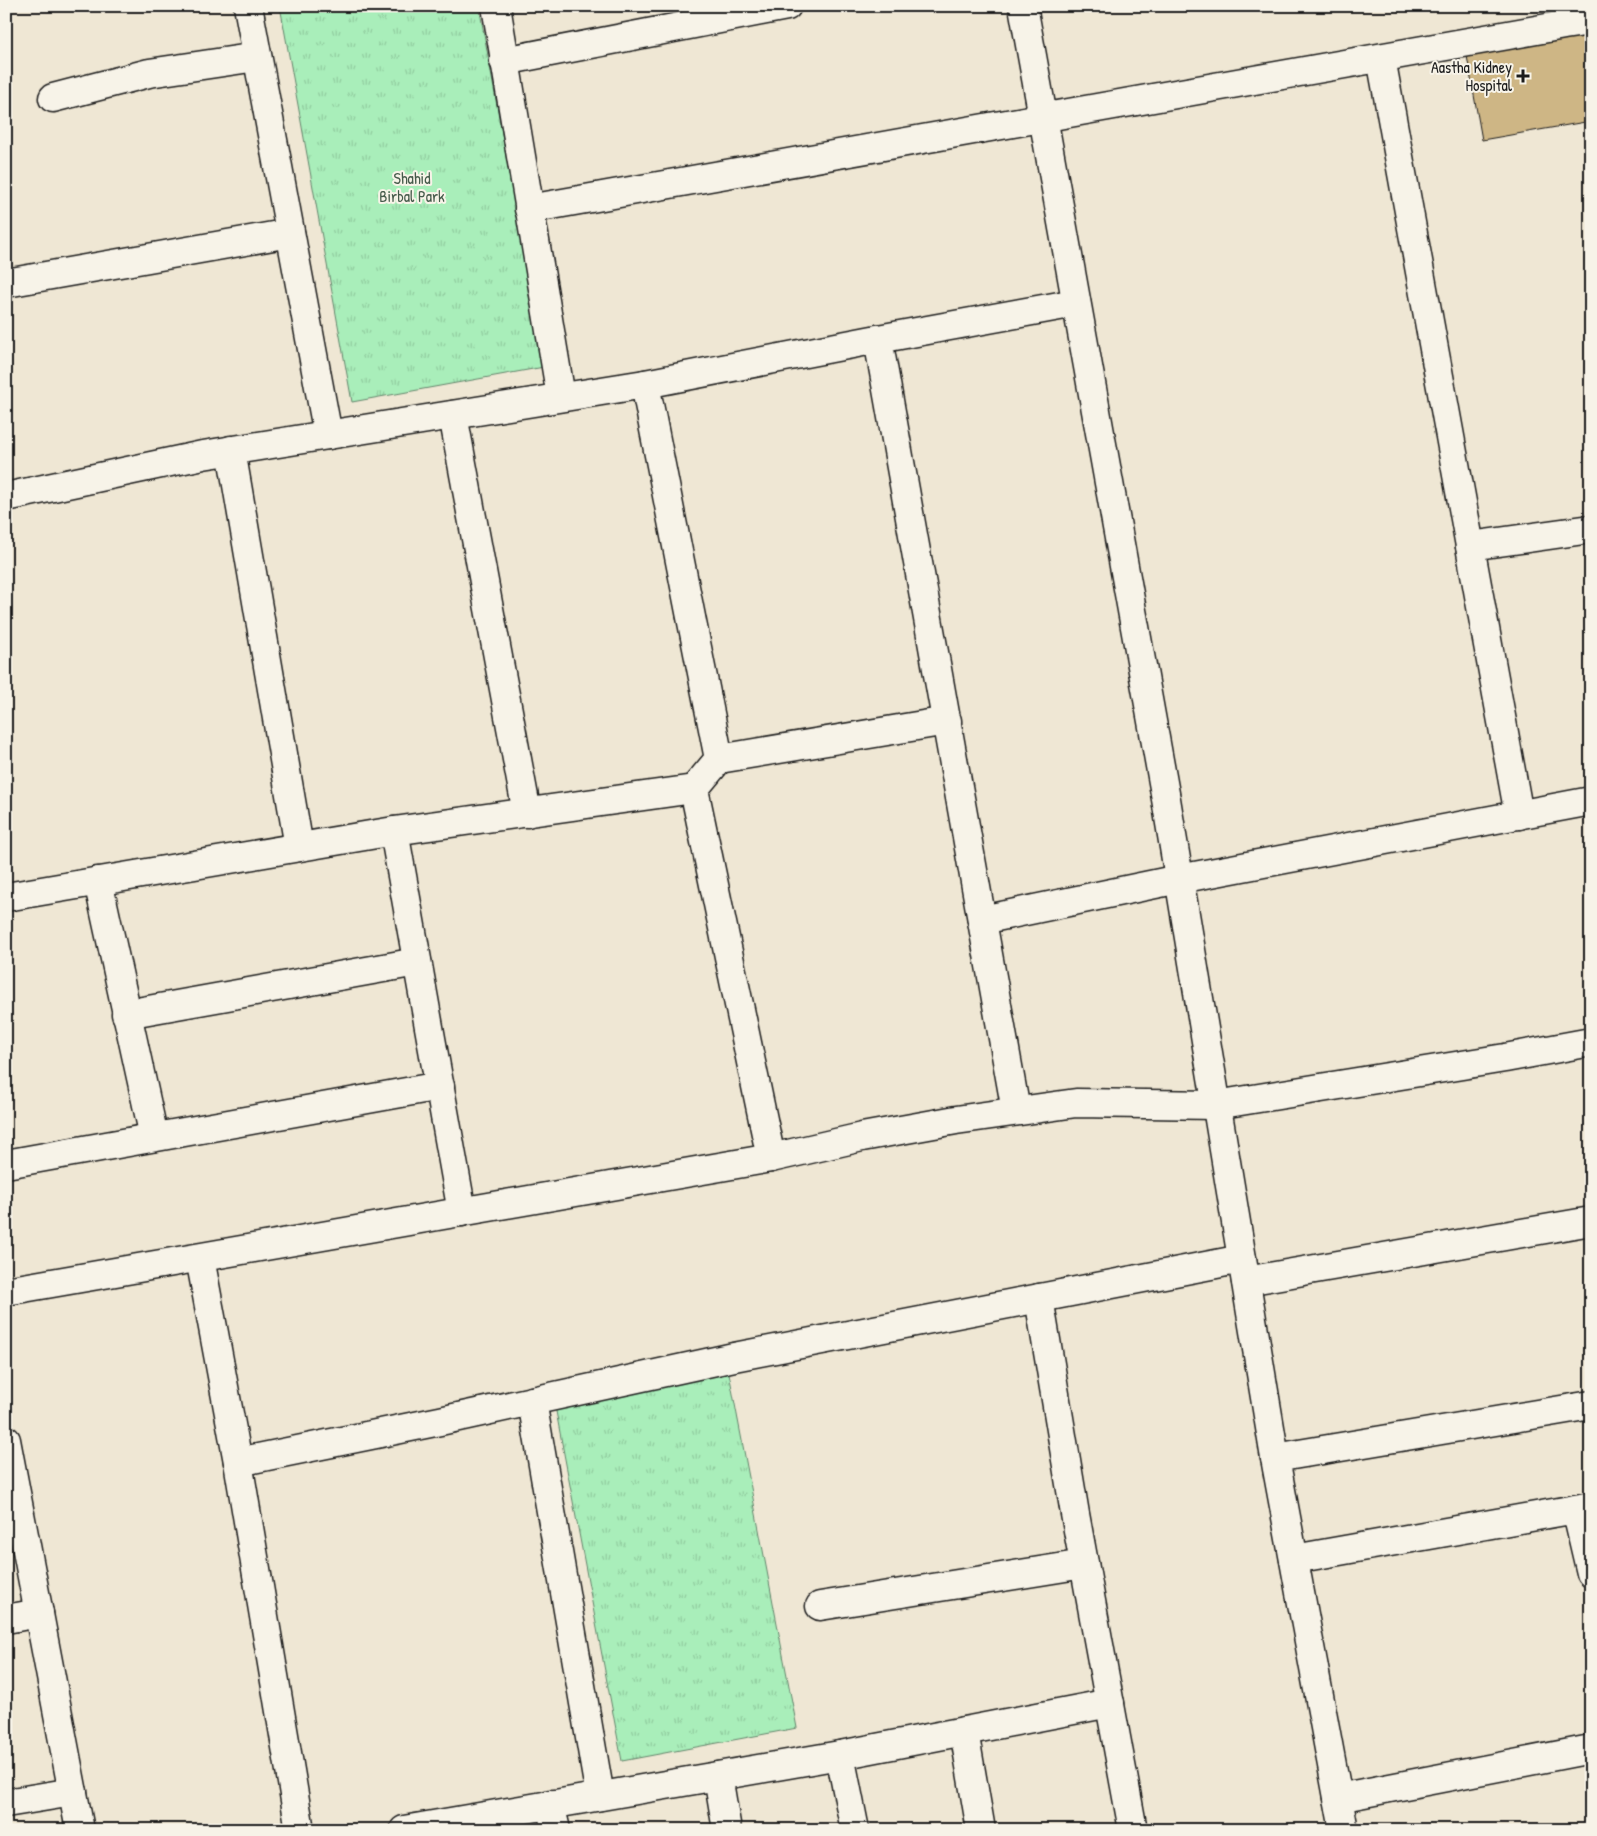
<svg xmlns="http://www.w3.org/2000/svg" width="1597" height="1836" font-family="'Patrick Hand',sans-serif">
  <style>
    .grass { fill: url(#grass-tufts); stroke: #62856b }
    .building { fill: #ceb685; stroke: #1c1c1c }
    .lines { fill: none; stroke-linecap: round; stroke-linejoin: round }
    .street-casing { stroke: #1c1c1c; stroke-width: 31 }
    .street { stroke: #f7f3e8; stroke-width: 28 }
    .poi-dot { fill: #1c1c1c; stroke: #f7f3e8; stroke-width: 2 }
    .labels { text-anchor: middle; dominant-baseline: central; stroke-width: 4; stroke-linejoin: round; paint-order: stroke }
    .poi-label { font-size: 16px; fill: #1c1c1c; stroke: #f7f3e8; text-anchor: end }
    .park-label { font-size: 16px; fill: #465b4b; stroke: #f7f3e8 }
  </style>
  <defs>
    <pattern id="grass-tufts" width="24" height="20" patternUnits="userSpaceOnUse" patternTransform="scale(1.25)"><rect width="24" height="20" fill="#a9eeba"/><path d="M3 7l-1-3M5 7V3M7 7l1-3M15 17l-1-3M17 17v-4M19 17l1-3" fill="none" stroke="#91cc9f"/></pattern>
  </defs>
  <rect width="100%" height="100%" fill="#efe7d4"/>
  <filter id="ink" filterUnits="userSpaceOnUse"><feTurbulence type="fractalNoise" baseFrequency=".02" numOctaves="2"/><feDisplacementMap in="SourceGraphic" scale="10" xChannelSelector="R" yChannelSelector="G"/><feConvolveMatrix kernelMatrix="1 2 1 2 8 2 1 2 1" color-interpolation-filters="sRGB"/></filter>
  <g filter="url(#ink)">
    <g class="grass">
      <polygon points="280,6 479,6 544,367 352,402"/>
      <polygon points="729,1373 797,1728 622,1761 555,1406"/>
    </g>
    <polygon class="building" points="1591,34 1591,121 1482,140 1467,56"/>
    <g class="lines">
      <defs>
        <g id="street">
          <polyline points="248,6 328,435"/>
          <polyline points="496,6 561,397"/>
          <polyline points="1023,6 1166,799 1275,1458 1344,1830"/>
          <polyline points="1381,58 1519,815"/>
          <polyline points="504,61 787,6"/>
          <polyline points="53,98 149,73 257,57"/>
          <polyline points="529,209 1564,25 1591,21"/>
          <polyline points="6,283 290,233"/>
          <polyline points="645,384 878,339"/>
          <polyline points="453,415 527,813"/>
          <polyline points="231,450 299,847"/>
          <polyline points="6,497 203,455 645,384 719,759 694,789 771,1158"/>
          <polyline points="1470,546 1591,529"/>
          <polyline points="719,759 947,721"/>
          <polyline points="394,831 694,789"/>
          <polyline points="98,881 154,1137"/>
          <polyline points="6,897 394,831 462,1212"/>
          <polyline points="982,920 1179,879 1591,801"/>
          <polyline points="126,1014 417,962"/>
          <polyline points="1016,1111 878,339 1076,303"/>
          <polyline points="6,1164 440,1086"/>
          <polyline points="200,1258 238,1462 300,1830"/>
          <polyline points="1246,1281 1591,1221"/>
          <polyline points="6,1291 771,1158 862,1137 956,1120 1076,1103 1216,1105 1505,1058 1591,1042"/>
          <polyline points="1039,1298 1075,1514 1133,1830"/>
          <polyline points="532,1401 600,1796"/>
          <polyline points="6,1440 80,1830"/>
          <polyline points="1275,1458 1591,1405"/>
          <polyline points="238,1462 440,1421 734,1357 1242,1259"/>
          <polyline points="1591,1506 1576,1509 1591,1573"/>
          <polyline points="1294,1559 1576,1509"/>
          <polyline points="820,1606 1084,1564"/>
          <polyline points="6,1619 39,1613"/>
          <polyline points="964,1731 981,1830"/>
          <polyline points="718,1776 727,1830"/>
          <polyline points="1338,1798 1591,1749"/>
          <polyline points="6,1803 73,1792"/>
          <polyline points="550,1804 556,1830"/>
          <polyline points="404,1830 840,1755"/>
          <polyline points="855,1830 840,1755 1110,1703"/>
        </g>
      </defs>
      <use href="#street" class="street-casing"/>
      <use href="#street" class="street"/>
    </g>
  </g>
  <path class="poi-dot" d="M1520.5 68.5h5v5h5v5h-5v5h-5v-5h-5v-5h5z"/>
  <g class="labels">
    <g class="poi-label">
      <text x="1512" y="67">Aastha Kidney<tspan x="1512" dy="18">Hospital</tspan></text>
    </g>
    <g class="park-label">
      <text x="412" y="178">Shahid<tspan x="412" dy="18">Birbal Park</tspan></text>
    </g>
  </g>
  <rect width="1597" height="1836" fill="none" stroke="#f7f3e8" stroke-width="25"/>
  <rect x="12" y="12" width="1572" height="1811" fill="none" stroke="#1c1c1c" stroke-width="2" filter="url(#ink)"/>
</svg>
